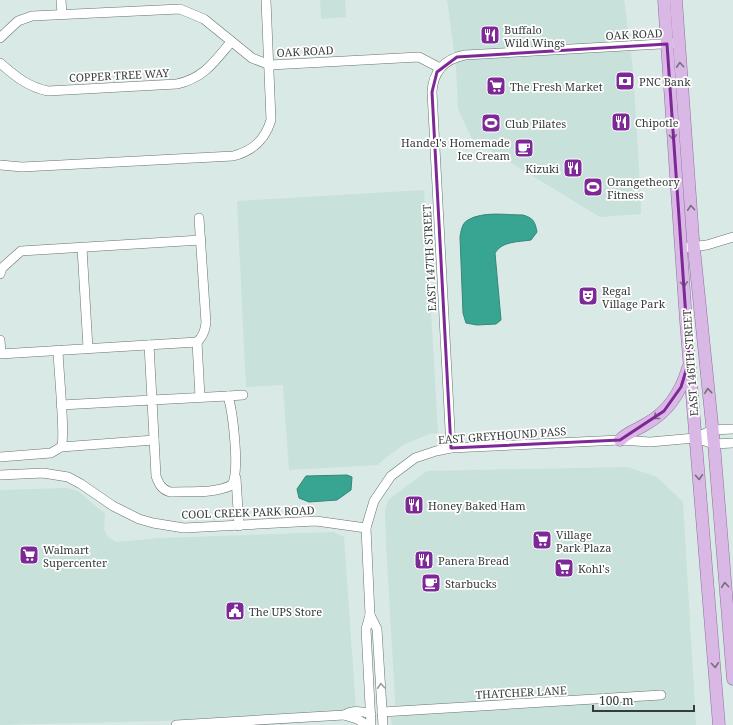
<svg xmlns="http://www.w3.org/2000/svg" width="733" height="725" font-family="'Noto Serif',serif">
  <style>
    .built { fill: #c8e1da }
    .water { fill: #37a591; stroke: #378677 }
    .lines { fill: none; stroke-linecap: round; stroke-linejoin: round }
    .minor-casing { stroke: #667471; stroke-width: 10 }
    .major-casing { stroke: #906e9e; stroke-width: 13 }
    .minor { stroke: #fff; stroke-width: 9 }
    .major { stroke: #dab8e5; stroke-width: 12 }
    .oneway { stroke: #786e7e }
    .oneway2 { stroke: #9a9e9c }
    .marked { fill: none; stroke: #7e2897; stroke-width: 3; stroke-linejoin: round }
    .labels { text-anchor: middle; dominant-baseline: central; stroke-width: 3.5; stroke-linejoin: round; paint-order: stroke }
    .poi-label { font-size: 11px; fill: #363c3a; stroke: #fff; text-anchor: start }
    .street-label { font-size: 11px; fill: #363c3a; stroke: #fff }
  </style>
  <rect width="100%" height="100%" fill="#d9e9e5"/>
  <g class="built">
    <polygon points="320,0 345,0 346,17 321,19"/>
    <polygon points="447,0 624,0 633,70 641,203 641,214 600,217 472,139 458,109 456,66"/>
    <polygon points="424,190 438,433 429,434 403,445 383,460 378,465 289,470 283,385 246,387 237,201"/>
    <polygon points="628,467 657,477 683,502 696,725 392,725 391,717 396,717 386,543 385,511 388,500 427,471"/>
    <polygon points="67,488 78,491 105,514 104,529 108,537 116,542 160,538 334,532 344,537 356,710 161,721 0,725 0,490"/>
  </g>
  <g class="water">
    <path d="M523,215C533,218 535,221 537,232L531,240C518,242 502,241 495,253L501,320L496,324L477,325L466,323L463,313L460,237C461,231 462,223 468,220C483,211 506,215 523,215Z"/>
    <polygon points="347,475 352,477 351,490 337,500 309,502 299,498 297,489 306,476"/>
  </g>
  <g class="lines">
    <defs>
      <g id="minor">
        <polyline points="61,0 62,14"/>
        <polyline points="0,38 18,21 32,16 180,9 204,19 252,58 270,65 419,57 440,68"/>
        <path d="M0,63C15,76 28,87 48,91L177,84C204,78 214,62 231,42"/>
        <path d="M0,165L22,167L233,156C253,151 265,140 271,120L266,0"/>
        <polyline points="82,248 88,348"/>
        <polyline points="681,248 707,245 733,237"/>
        <polyline points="0,274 2,268 21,251 201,240"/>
        <polyline points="0,340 1,353"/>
        <polyline points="197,342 200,397"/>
        <path d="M58,350C58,364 66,440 61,447"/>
        <path d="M0,354L197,342C203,337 205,331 206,323L199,218"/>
        <polyline points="228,396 243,395"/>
        <path d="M61,405L152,400L156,476C159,484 161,489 170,492C189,491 214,494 232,485C240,471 233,413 228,396L152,400L149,345"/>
        <polyline points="695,438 714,444 733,443"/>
        <path d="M451,448L432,92C433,72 444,59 465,55L679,43"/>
        <polyline points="0,457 51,453 61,447 154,440"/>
        <polyline points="0,475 43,473 68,477 81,484 113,506 139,519 153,523 184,528 316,521 366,528"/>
        <polyline points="236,478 239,526"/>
        <polyline points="370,615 377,629 383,725"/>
        <polyline points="382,712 661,695"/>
        <polyline points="344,715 357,719 367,725"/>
        <path d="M176,725L344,715C352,710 362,711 371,714"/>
        <polyline points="371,725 366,629 370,615 366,528 374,501 391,476 415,458 436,451 451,448 620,440 650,442 695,438 712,430 733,429"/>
      </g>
      <g id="major">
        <polyline points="664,0 686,321 719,725"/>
        <polyline points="676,0 693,239 714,444 733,679"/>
        <path d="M620,440C628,432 637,430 646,424C668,412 681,392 688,368"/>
      </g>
    </defs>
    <use href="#minor" class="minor-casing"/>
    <use href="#major" class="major-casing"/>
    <use href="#minor" class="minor"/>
    <use href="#major" class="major"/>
  </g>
  <defs><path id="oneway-chevron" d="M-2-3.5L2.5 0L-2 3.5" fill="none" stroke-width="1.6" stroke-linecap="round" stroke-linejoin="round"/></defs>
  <g class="oneway">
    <use href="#oneway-chevron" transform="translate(680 65) rotate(-94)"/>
    <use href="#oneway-chevron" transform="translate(673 137) rotate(86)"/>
    <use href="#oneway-chevron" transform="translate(691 208) rotate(-94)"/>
    <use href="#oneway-chevron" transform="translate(684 284) rotate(86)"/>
    <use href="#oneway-chevron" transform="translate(708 391) rotate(-96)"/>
    <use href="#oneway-chevron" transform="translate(656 417) rotate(142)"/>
    <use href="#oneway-chevron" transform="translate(699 477) rotate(86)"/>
    <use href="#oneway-chevron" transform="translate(725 585) rotate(-95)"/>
    <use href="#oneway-chevron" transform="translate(715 665) rotate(86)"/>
  </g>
  <use class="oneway2" href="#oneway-chevron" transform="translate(381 686) rotate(-94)"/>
  <path class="marked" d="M667,44L689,361L681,387L664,411L620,440L451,448L432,92L437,72L457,57Z"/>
  <defs>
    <symbol id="restaurant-square" viewBox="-11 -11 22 22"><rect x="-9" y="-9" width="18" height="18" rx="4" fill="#7e2897" stroke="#fff"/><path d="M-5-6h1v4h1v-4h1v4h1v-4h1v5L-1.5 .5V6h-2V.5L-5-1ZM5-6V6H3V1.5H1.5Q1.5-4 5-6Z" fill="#fff"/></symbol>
    <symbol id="bank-square" viewBox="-11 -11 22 22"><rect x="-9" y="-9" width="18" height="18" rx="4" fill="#7e2897" stroke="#fff"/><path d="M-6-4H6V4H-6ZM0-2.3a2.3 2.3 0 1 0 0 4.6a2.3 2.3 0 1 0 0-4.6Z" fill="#fff"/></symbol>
    <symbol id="supermarket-square" viewBox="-11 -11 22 22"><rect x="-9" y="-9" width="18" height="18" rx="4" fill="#7e2897" stroke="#fff"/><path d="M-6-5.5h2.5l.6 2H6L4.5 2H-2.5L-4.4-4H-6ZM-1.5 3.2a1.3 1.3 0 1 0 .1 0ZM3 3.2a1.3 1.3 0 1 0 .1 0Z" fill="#fff"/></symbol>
    <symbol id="stadium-square" viewBox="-11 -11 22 22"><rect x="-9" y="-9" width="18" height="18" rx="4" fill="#7e2897" stroke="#fff"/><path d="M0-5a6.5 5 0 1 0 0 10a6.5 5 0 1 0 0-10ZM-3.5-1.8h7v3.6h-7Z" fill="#fff"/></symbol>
    <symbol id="cafe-square" viewBox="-11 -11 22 22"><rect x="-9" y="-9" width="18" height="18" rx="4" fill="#7e2897" stroke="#fff"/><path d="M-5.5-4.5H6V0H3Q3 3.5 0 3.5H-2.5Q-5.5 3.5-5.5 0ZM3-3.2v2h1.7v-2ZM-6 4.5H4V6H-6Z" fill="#fff"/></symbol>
    <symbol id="theatre-square" viewBox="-11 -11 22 22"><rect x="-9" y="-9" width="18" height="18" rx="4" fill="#7e2897" stroke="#fff"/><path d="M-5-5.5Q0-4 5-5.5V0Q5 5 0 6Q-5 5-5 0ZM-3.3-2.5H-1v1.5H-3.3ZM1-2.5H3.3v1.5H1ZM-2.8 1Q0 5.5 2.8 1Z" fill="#fff"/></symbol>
    <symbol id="civic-square" viewBox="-11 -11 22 22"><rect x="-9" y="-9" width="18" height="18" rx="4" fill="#7e2897" stroke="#fff"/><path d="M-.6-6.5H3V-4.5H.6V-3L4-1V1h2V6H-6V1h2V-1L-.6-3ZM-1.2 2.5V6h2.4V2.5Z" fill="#fff"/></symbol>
  </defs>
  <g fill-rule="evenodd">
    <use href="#restaurant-square" x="479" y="24" width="22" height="22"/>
    <use href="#bank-square" x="614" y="70" width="22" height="22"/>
    <use href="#supermarket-square" x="485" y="75" width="22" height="22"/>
    <use href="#restaurant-square" x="610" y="111" width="22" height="22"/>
    <use href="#stadium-square" x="480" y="112" width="22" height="22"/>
    <use href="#cafe-square" x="513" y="137" width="22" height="22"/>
    <use href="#restaurant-square" x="562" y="157" width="22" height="22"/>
    <use href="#stadium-square" x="582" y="176" width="22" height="22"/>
    <use href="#theatre-square" x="577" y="285" width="22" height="22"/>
    <use href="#restaurant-square" x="403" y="494" width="22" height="22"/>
    <use href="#supermarket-square" x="531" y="529" width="22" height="22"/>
    <use href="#supermarket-square" x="18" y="544" width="22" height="22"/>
    <use href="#restaurant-square" x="413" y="549" width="22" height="22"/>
    <use href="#supermarket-square" x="553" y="557" width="22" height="22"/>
    <use href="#cafe-square" x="420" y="572" width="22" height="22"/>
    <use href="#civic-square" x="224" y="600" width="22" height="22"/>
  </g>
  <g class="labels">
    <g class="poi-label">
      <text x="504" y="29">Buffalo<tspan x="504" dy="13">Wild Wings</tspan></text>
      <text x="639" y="81">PNC Bank</text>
      <text x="510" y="86">The Fresh Market</text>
      <text x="635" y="122">Chipotle</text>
      <text x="505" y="123">Club Pilates</text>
      <text x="510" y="142" text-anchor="end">Handel's Homemade<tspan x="510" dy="13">Ice Cream</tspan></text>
      <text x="559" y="168" text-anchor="end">Kizuki</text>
      <text x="607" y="181">Orangetheory<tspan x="607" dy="13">Fitness</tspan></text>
      <text x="602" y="290">Regal<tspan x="602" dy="13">Village Park</tspan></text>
      <text x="428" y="505">Honey Baked Ham</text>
      <text x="556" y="534">Village<tspan x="556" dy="13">Park Plaza</tspan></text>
      <text x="43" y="549">Walmart<tspan x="43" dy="13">Supercenter</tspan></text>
      <text x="438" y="560">Panera Bread</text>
      <text x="578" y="568">Kohl's</text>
      <text x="445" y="583">Starbucks</text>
      <text x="249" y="611">The UPS Store</text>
    </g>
    <g class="street-label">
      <text transform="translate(634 34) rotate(-3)">OAK ROAD</text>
      <text transform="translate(305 51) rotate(-3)">OAK ROAD</text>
      <text transform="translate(119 75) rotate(-3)">COPPER TREE WAY</text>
      <text transform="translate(429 258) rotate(-93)">EAST 147TH STREET</text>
      <text transform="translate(690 363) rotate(-94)">EAST 146TH STREET</text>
      <text transform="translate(502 435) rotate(-4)">EAST GREYHOUND PASS</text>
      <text transform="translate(248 512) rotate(-2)">COOL CREEK PARK ROAD</text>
      <text transform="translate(521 692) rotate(-3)">THATCHER LANE</text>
    </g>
  </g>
  <path d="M593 705v6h101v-6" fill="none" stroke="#363c3a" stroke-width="2"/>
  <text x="599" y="705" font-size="12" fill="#363c3a" stroke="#ffffff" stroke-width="3" paint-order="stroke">100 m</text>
</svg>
